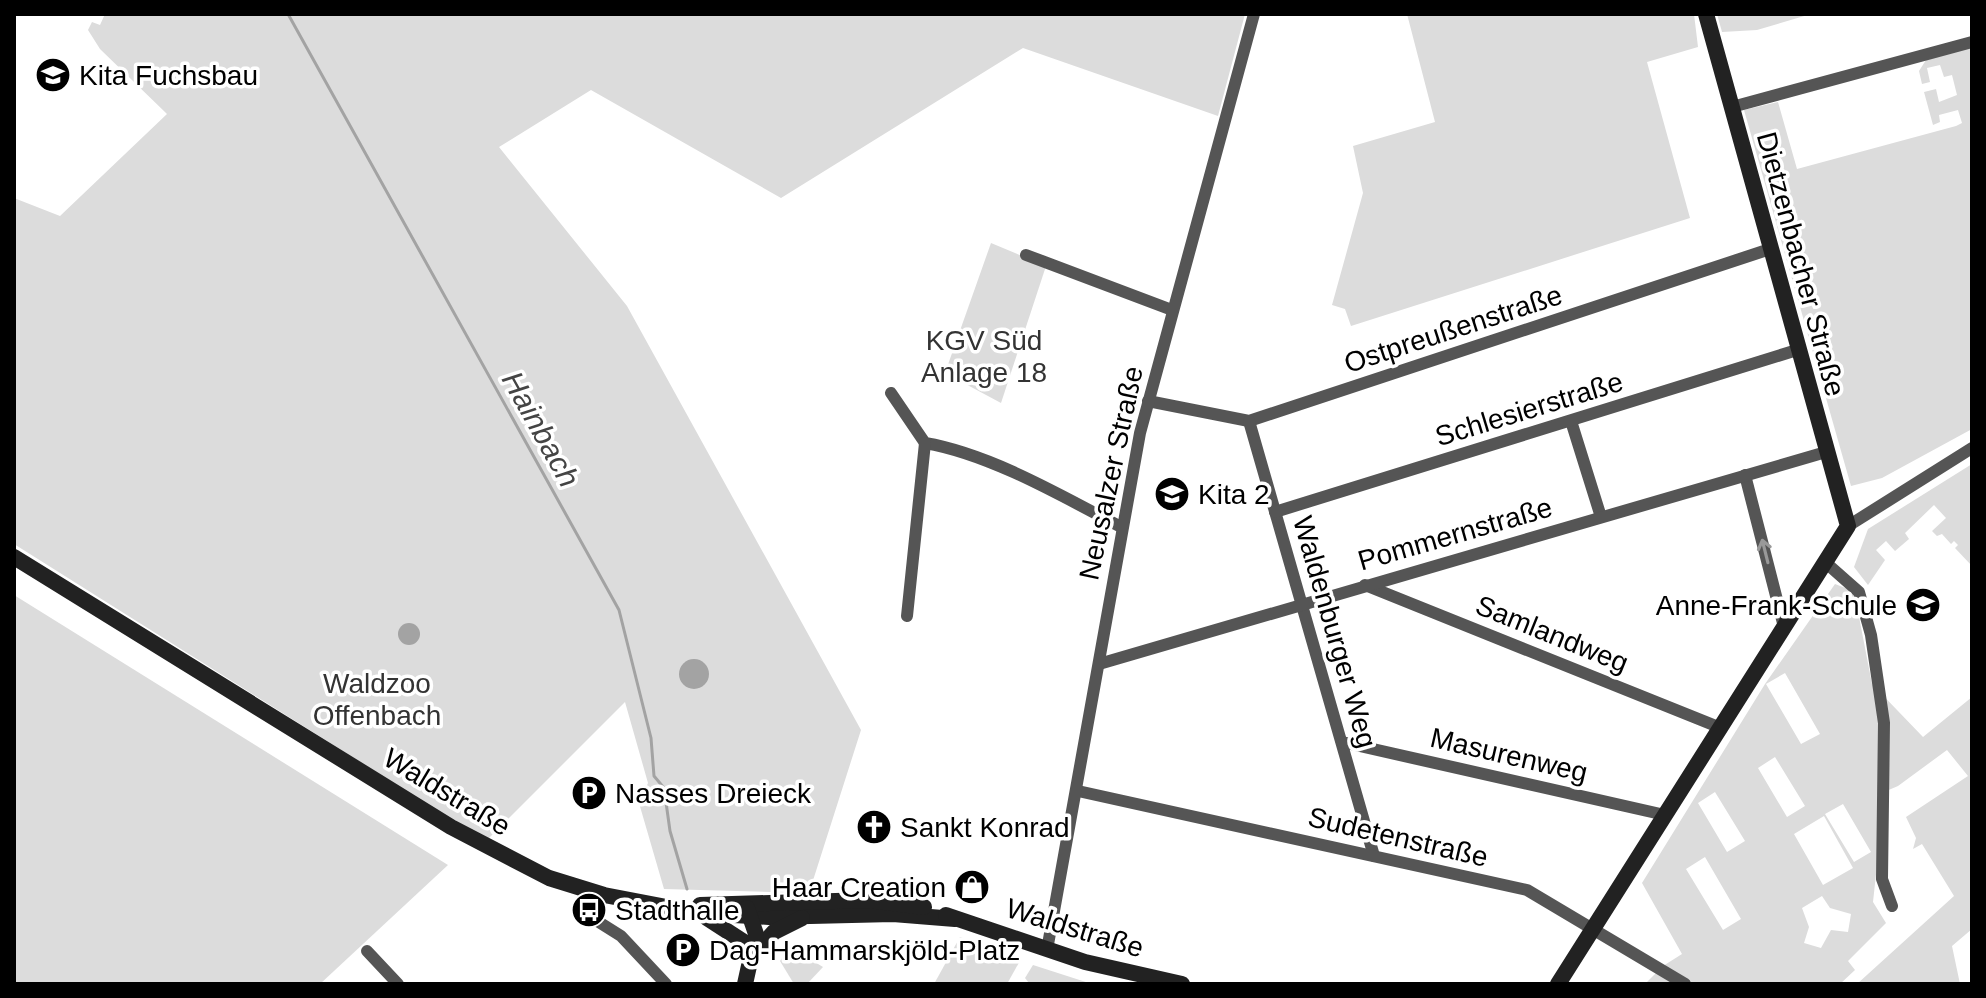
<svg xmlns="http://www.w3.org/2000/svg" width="1986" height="998" font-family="Helvetica,sans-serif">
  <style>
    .green { fill: #dcdcdc; fill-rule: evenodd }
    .water { fill: #a3a3a3 }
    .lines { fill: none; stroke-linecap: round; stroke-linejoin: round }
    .stream { stroke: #a3a3a3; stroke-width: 3 }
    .street { stroke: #555; stroke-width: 12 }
    .secondary { stroke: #222; stroke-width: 16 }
    .oneway { stroke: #999 }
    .labels { text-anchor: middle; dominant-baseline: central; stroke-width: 7; stroke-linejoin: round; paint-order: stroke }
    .poi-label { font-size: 28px; fill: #000; stroke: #fff; text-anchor: start }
    .street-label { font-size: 28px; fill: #000; stroke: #fff }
    .park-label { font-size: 28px; fill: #333; stroke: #fff }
    .water-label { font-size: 30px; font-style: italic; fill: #444; stroke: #fff }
  </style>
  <rect width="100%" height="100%" fill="#fff"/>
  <g class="green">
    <polygon points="105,14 1245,14 1218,116 1023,48 781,198 591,90 499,147 627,306 861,730 809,893 664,889 639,803 648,783 625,702 486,841 14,544 14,198 60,216 167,114 100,49 88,30 92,22 100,25"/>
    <polygon points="1407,14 1694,14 1698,47 1647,62 1690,218 1351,326 1345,309 1332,305 1363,193 1353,146 1435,122"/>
    <polygon points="1717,14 1811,14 1757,30 1722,32"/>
    <polygon points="1972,47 1972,429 1882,478 1851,486 1744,110 1778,102 1797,169 1956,126 1962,123 1958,110 1939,115 1940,122 1933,125 1924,92 1936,89 1939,102 1957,95 1952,75 1944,77 1940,65 1927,68 1930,82 1922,84 1919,71 1926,60"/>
    <polygon points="991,243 1046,266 1001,403 945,373"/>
    <polygon points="1972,464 1972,566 1955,548 1958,545 1954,541 1951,544 1942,534 1937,536 1932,531 1946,518 1934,505 1905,533 1909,539 1895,551 1886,541 1876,550 1885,560 1868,585 1854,567 1868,529"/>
    <path d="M1835,584L1848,589L1855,596L1872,684L1923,737L1972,697V929L1952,946L1960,984H1857L1954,896L1922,844L1913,849L1916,838L1906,817L1968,776L1947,750L1898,786L1877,795L1878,856L1873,902L1886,923L1848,961L1855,970L1840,984H1645L1663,966L1682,954L1642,883L1765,684ZM1785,673L1820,734L1801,744L1766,684ZM1775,757L1805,806L1787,817L1758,768ZM1715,792L1745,841L1727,852L1698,803ZM1843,804L1871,852L1854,862L1825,814ZM1824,816L1853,868L1823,885L1794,834ZM1705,857L1741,919L1723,930L1686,869ZM1822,896L1830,908L1851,914L1848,932L1831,930L1821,948L1804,943L1809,927L1802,908Z"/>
    <polygon points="14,595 448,865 320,984 14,984"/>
    <polygon points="960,937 1021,959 1007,984 934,984"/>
    <polygon points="790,947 823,967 807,984 794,984 780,961"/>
    <polygon points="1033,965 1092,984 1029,983 1025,978"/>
  </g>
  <g class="water">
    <circle cx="409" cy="634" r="11"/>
    <circle cx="694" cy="674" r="15"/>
  </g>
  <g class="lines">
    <polyline class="stream" points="288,14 619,610 651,738 654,776 664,788 670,831 687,889"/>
    <g class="street">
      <polyline points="1732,107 1972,42"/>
      <polyline points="1026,255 1172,310"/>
      <path d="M891,393L925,443C990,454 1062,496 1121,527"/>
      <polyline points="1148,401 1249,421 1770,249"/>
      <polyline points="1249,421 1374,856"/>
      <polyline points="1571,421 1601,517"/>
      <polyline points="1745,475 1784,627"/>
      <polyline points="1275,512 1797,350"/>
      <polyline points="1848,526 1972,448"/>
      <polyline points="1825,562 1859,592 1871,635 1884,723 1882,879 1892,906"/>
      <polyline points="1365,585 1721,728"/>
      <polyline points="907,616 925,443"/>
      <polyline points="1099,664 1826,452"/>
      <polyline points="1342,742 1665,815"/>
      <polyline points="1078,791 1527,890 1685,984"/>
      <polyline points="594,919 621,936 666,984"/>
      <polyline points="1047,950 1140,433 1254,14"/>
      <polyline points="367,951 398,984"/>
    </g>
    <g class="secondary">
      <polyline points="14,557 451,827 549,878 604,895 698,913 769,917 893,914 955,919"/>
      <polyline points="700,905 868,900 924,907"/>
      <polyline points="946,915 1085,962 1182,984"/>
      <polyline points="707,918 744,942"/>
      <polyline points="754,954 774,932 802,918"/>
      <polyline points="745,984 756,934 747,908"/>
      <polyline points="1558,984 1848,526 1706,14"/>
    </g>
  </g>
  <defs><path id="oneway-shaft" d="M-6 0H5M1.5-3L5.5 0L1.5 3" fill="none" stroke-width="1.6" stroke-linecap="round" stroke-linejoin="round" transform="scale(2)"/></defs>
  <use class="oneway" href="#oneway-shaft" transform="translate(1765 551) rotate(-104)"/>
  <defs>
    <symbol id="school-disc" viewBox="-11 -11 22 22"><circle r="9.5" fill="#000" stroke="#fff"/><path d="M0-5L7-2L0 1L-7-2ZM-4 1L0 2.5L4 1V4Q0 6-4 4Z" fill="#fff"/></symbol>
    <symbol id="parking-disc" viewBox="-11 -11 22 22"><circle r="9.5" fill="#000" stroke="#fff"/><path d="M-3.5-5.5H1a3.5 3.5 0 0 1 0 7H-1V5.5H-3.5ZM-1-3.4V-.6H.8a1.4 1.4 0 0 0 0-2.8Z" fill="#fff"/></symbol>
    <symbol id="church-disc" viewBox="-11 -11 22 22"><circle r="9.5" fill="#000" stroke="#fff"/><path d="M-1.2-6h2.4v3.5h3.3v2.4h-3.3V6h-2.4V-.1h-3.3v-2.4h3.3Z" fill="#fff"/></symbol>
    <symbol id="shop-disc" viewBox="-11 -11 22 22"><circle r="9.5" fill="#000" stroke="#fff"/><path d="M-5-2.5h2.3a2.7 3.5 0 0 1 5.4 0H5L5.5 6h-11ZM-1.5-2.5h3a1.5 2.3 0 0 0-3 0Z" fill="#fff"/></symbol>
    <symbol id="bus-disc" viewBox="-11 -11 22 22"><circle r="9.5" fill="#000" stroke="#fff"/><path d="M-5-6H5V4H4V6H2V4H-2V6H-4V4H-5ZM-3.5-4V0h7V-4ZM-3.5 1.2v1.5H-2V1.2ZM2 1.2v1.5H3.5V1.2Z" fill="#fff"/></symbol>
  </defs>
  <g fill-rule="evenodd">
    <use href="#school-disc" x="33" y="55" width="40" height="40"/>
    <use href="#school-disc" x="1152" y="474" width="40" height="40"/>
    <use href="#school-disc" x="1903" y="585" width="40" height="40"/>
    <use href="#parking-disc" x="569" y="773" width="40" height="40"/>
    <use href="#church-disc" x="854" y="807" width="40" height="40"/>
    <use href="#shop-disc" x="952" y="867" width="40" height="40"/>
    <use href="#bus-disc" x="569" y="890" width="40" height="40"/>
    <use href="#parking-disc" x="663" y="930" width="40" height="40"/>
  </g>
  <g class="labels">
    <g class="poi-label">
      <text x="79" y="75">Kita Fuchsbau</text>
      <text x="1198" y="494">Kita 2</text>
      <text x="1897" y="605" text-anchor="end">Anne-Frank-Schule</text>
      <text x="615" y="793">Nasses Dreieck</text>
      <text x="900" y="827">Sankt Konrad</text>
      <text x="946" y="887" text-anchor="end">Haar Creation</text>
      <text x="615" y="910">Stadthalle</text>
      <text x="709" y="950">Dag-Hammarskjöld-Platz</text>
    </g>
    <g class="street-label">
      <text transform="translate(1801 264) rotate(75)">Dietzenbacher Straße</text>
      <text transform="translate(1453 329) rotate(-18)">Ostpreußenstraße</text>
      <text transform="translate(1529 409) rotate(-17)">Schlesierstraße</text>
      <text transform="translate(1111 473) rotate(-78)">Neusalzer Straße</text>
      <text transform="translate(1455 534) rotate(-16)">Pommernstraße</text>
      <text transform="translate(1335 632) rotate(74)">Waldenburger Weg</text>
      <text transform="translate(1552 634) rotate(22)">Samlandweg</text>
      <text transform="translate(1509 755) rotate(13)">Masurenweg</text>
      <text transform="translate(447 792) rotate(31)">Waldstraße</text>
      <text transform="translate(1398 837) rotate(13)">Sudetenstraße</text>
      <text transform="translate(1075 928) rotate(17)">Waldstraße</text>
    </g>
    <g class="park-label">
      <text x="984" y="340">KGV Süd<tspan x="984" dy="32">Anlage 18</tspan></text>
      <text x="377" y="683">Waldzoo<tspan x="377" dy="32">Offenbach</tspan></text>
    </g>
    <g class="water-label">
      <text transform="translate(541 429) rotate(61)">Hainbach</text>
    </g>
  </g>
  <rect width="1986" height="998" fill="none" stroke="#000000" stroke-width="32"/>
</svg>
